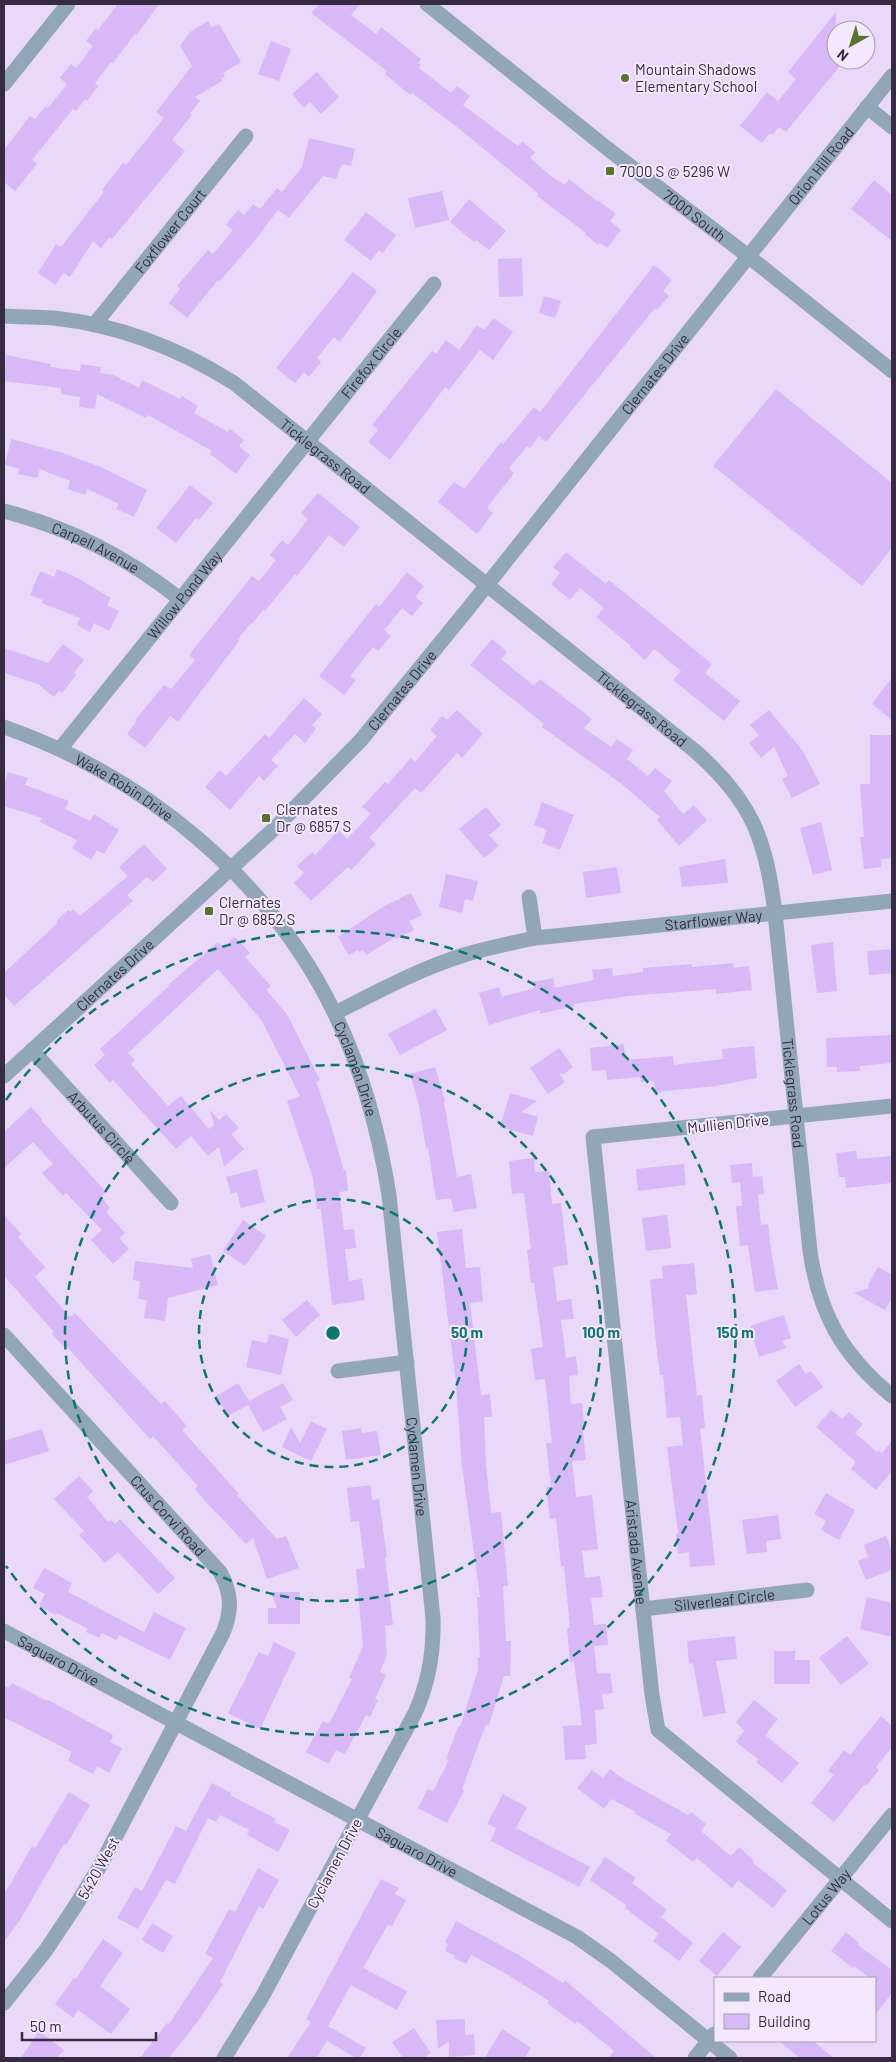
<svg xmlns="http://www.w3.org/2000/svg" width="896" height="2062" font-family="Barlow,sans-serif">
  <style>
    .building { fill: #d9b8f7 }
    .lines { fill: none; stroke-linecap: round; stroke-linejoin: round }
    .minor { stroke: #92a6ba; stroke-width: 15 }
    .ring { fill: none; stroke: #0f766e; stroke-width: 2.5; stroke-dasharray: 9 6 }
    .poi-dot { fill: #56742a; stroke: #f3e8fe; stroke-width: 2 }
    .labels { text-anchor: middle; dominant-baseline: central; stroke-width: 4; stroke-linejoin: round; paint-order: stroke }
    .poi-label { font-size: 15px; fill: #372b41; stroke: #f3e8fe; text-anchor: start }
    .street-label { font-size: 15px; fill: #372b41; stroke: #f3e8fe }
    .centre { fill: #0f766e; stroke: #f3e8fe; stroke-width: 2.5 }
    .ring-label { font-size: 15px; text-anchor: middle; font-weight: bold; fill: #0f766e; stroke: #f3e8fe; stroke-width: 4; stroke-linejoin: round; paint-order: stroke }
  </style>
  <rect width="100%" height="100%" fill="#e9d8f9"/>
  <g class="building">
    <polygon points="118,4 159,4 136,36 135,34 113,63 111,62 95,83 98,86 87,101 85,99 76,111 73,109 32,160 37,164 15,191 4,182 4,150 30,116 35,119 46,106 48,108 67,84 60,78 71,64 76,68 93,46 86,41 96,28 98,30"/>
    <polygon points="319,4 360,4 351,15 376,34 381,27 421,59 418,63 421,65 419,68 451,93 457,86 470,96 463,105 518,146 522,141 535,152 530,158 552,177 565,185 569,179 598,202 599,201 616,214 610,221 621,230 607,248 600,243 598,245 585,234 586,233 537,196 539,194 462,131 412,93 410,95 385,74 387,71 311,13"/>
    <polygon points="836,12 836,60 844,61 786,132 779,127 772,135 770,133 762,143 740,126 767,92 778,101 796,79 788,72"/>
    <polygon points="208,21 212,28 219,24 241,62 223,73 225,76 221,78 222,81 195,97 200,101 190,113 192,115 172,140 185,151 112,239 110,237 101,248 93,241 70,277 63,273 56,285 38,273 56,244 61,247 104,192 102,190 123,163 126,165 164,118 156,112 192,66 180,46 190,32"/>
    <polygon points="271,41 291,49 279,81 258,74"/>
    <polygon points="317,72 339,97 321,114 310,102 304,108 292,94"/>
    <polygon points="309,138 355,149 351,166 342,164 336,179 323,176 289,218 278,210 252,244 219,282 218,280 187,318 169,303 180,289 177,286 208,250 213,254 233,230 226,225 238,210 244,215 253,204 260,209 277,188 282,192 302,167"/>
    <polygon points="874,180 892,195 892,241 851,209"/>
    <polygon points="442,191 449,220 415,228 408,198"/>
    <polygon points="469,199 506,231 489,250 476,240 474,242 450,222"/>
    <polygon points="366,212 396,235 383,253 379,250 371,261 344,240"/>
    <polygon points="522,258 523,296 499,297 498,259"/>
    <polygon points="654,265 672,280 663,291 669,296 657,310 655,308 546,442 539,436 530,448 527,446 509,468 514,473 487,508 493,513 477,534 438,502 454,482 464,489 501,442 503,444 534,407 540,412"/>
    <polygon points="353,272 377,291 340,342 334,337 317,358 321,362 309,377 304,372 295,383 276,368"/>
    <polygon points="544,296 561,301 555,318 539,313"/>
    <polygon points="494,318 513,332 493,360 480,350 449,390 445,387 390,460 368,442 378,430 372,425 432,351 436,354 446,340 459,350 477,325 484,330"/>
    <polygon points="6,355 51,364 50,367 80,371 81,364 101,367 100,373 113,375 139,388 142,380 180,399 182,396 198,406 194,413 228,432 230,429 244,440 239,446 250,455 236,474 210,454 212,451 148,415 146,418 97,394 95,409 79,407 80,397 61,394 61,388 4,381"/>
    <polygon points="776,389 892,483 892,548 862,586 713,466"/>
    <polygon points="11,439 60,452 101,467 147,490 134,517 116,509 119,504 87,489 85,495 68,489 70,481 40,469 37,478 18,474 20,469 5,465"/>
    <polygon points="190,485 213,503 199,520 196,518 176,543 156,528"/>
    <polygon points="318,493 360,527 344,547 329,535 297,576 295,574 265,611 263,610 252,624 251,623 237,640 239,641 178,722 170,716 145,748 127,734 137,721 135,720 164,685 171,689 195,660 189,655 252,576 259,581 276,560 270,555 282,540 288,545 308,519 301,513"/>
    <polygon points="566,552 606,584 609,580 712,664 705,673 740,701 724,721 673,680 681,671 654,649 645,660 630,647 631,646 596,617 604,608 580,588 570,600 551,584 560,573 553,567"/>
    <polygon points="57,569 74,576 111,598 107,605 119,611 109,631 94,623 90,632 77,625 80,618 42,603 43,600 30,595 40,571 54,577"/>
    <polygon points="407,572 424,586 415,597 423,603 412,616 402,608 384,630 391,636 378,651 373,647 350,676 356,680 344,695 319,676 376,604 379,607"/>
    <polygon points="492,639 507,652 501,659 518,673 534,686 540,679 592,719 584,728 611,747 617,739 633,750 627,759 648,776 655,768 672,781 664,791 683,814 694,805 707,820 679,846 657,820 660,817 623,785 542,727 544,724 470,665"/>
    <polygon points="63,644 84,660 74,673 76,675 62,693 59,691 54,697 38,684 4,673 4,648 48,663"/>
    <polygon points="892,677 892,720 872,704"/>
    <polygon points="304,698 322,714 312,725 316,729 305,743 295,734 271,760 278,766 264,781 259,776 230,810 205,787 220,770 226,776 265,734 269,738"/>
    <polygon points="457,710 483,734 462,758 457,753 421,793 415,788 369,838 376,844 351,870 348,867 311,901 294,883 304,873 297,866 312,852 315,855 339,830 347,839 371,814 362,807 385,782 388,784 411,758 415,762 437,736 430,730 442,716 447,720"/>
    <polygon points="769,710 803,751 820,784 792,798 782,779 788,776 774,747 761,758 749,743 759,735 750,725"/>
    <polygon points="870,735 892,735 892,858 881,859 882,867 864,869 860,837 864,837 860,784 870,784"/>
    <polygon points="8,772 28,778 25,785 69,801 65,809 90,821 94,814 119,830 104,854 97,850 91,860 72,848 77,840 40,822 42,818 4,806 4,786"/>
    <polygon points="542,802 574,815 560,850 542,843 547,830 534,825"/>
    <polygon points="486,807 501,825 489,835 499,846 484,858 459,829"/>
    <polygon points="821,822 832,870 813,875 800,828"/>
    <polygon points="144,844 167,869 153,882 147,877 127,895 133,901 14,1006 4,994 4,973 48,932 58,922 57,920 68,910 70,912 73,909 80,916 128,876 119,867"/>
    <polygon points="725,859 728,883 682,887 679,867"/>
    <polygon points="617,867 621,893 586,898 583,872"/>
    <polygon points="446,874 478,881 473,901 465,899 462,913 439,907"/>
    <polygon points="411,893 422,915 409,921 414,930 396,939 395,937 366,955 363,950 359,952 358,950 349,955 338,937 381,908"/>
    <polygon points="235,937 250,953 245,957 271,986 266,990 287,1014 320,1080 316,1082 330,1122 344,1171 346,1171 348,1191 339,1192 344,1230 354,1229 356,1248 345,1249 349,1281 362,1279 365,1300 332,1305 321,1209 317,1209 313,1178 287,1101 300,1096 262,1021 218,969 128,1053 135,1060 131,1064 168,1106 181,1096 209,1129 214,1125 210,1110 219,1120 226,1114 239,1128 231,1134 244,1149 224,1167 219,1147 208,1156 191,1136 176,1149 113,1080 110,1083 94,1065 105,1055 100,1049 169,986 168,985 218,942 223,947"/>
    <polygon points="833,942 837,991 817,993 811,945"/>
    <polygon points="892,949 892,973 869,975 867,951"/>
    <polygon points="733,963 734,968 749,966 752,990 716,994 716,989 629,996 574,1004 574,1006 540,1014 540,1010 489,1025 479,993 499,987 502,997 535,988 533,982 553,978 555,988 594,980 592,970 612,968 613,976 643,972 643,968 692,964 692,967"/>
    <polygon points="435,1009 447,1030 400,1055 388,1034"/>
    <polygon points="892,1035 892,1063 860,1066 860,1071 837,1072 837,1067 827,1067 826,1038"/>
    <polygon points="624,1044 625,1060 673,1056 674,1065 723,1059 722,1049 754,1046 757,1078 716,1086 655,1092 654,1081 641,1082 640,1077 607,1080 606,1070 592,1071 590,1048"/>
    <polygon points="559,1048 573,1067 564,1074 559,1074 565,1082 548,1094 530,1068"/>
    <polygon points="435,1067 445,1101 444,1102 457,1177 471,1174 477,1208 454,1212 451,1198 436,1200 428,1148 426,1149 419,1105 410,1074"/>
    <polygon points="510,1093 537,1101 521,1112 538,1117 533,1136 500,1127"/>
    <polygon points="31,1107 42,1119 41,1120 106,1192 101,1197 110,1208 106,1212 125,1233 119,1238 129,1249 113,1264 91,1240 102,1230 66,1193 63,1196 42,1173 53,1164 33,1142 4,1168 4,1132"/>
    <polygon points="856,1151 857,1159 892,1156 892,1183 846,1188 845,1177 839,1177 836,1153"/>
    <polygon points="534,1158 535,1172 549,1171 552,1204 561,1203 568,1265 553,1267 557,1301 571,1299 574,1319 561,1320 566,1358 576,1356 578,1375 569,1376 571,1404 582,1403 584,1423 582,1424 586,1460 572,1461 576,1497 592,1495 598,1549 582,1551 585,1578 600,1576 603,1597 591,1598 594,1625 606,1624 608,1645 594,1646 597,1674 610,1673 613,1693 602,1694 604,1709 595,1710 597,1744 585,1745 586,1759 565,1760 563,1726 582,1725 574,1661 570,1662 567,1628 570,1628 564,1566 561,1566 556,1518 550,1519 546,1487 551,1487 546,1443 552,1443 545,1379 535,1380 531,1349 543,1347 534,1283 531,1283 527,1250 531,1250 524,1193 512,1194 509,1161"/>
    <polygon points="752,1163 753,1177 762,1176 764,1194 758,1195 761,1225 768,1224 772,1257 778,1289 755,1292 748,1245 740,1246 736,1206 742,1206 740,1182 732,1183 730,1165"/>
    <polygon points="684,1164 686,1185 638,1191 636,1169"/>
    <polygon points="257,1169 265,1202 241,1208 237,1192 231,1194 226,1177"/>
    <polygon points="4,1215 21,1234 18,1237 45,1267 35,1277 70,1317 75,1313 161,1404 165,1401 187,1426 182,1430 239,1494 237,1495 277,1539 286,1536 299,1568 267,1579 253,1538 246,1544 206,1502 195,1489 198,1486 153,1436 150,1439 66,1346 64,1347 52,1334 54,1332 4,1276"/>
    <polygon points="667,1215 671,1248 646,1251 642,1218"/>
    <polygon points="243,1220 266,1236 245,1266 223,1251"/>
    <polygon points="462,1229 466,1268 480,1267 483,1301 470,1303 481,1395 490,1394 492,1417 484,1417 486,1464 491,1513 501,1512 508,1586 503,1586 506,1641 511,1641 510,1676 504,1676 489,1725 486,1724 462,1789 464,1791 447,1823 418,1808 428,1789 433,1791 449,1760 446,1759 458,1727 460,1727 478,1670 478,1657 480,1657 477,1597 480,1597 462,1466 456,1383 437,1232"/>
    <polygon points="210,1254 218,1285 168,1298 165,1321 144,1318 147,1300 138,1299 140,1281 133,1280 135,1261 193,1268 191,1259"/>
    <polygon points="694,1263 697,1294 686,1295 697,1396 702,1395 705,1428 700,1429 715,1565 690,1567 689,1552 678,1554 676,1534 678,1533 667,1447 683,1445 680,1417 667,1418 663,1375 660,1375 656,1344 650,1280 663,1278 662,1266"/>
    <polygon points="878,1267 892,1275 892,1297 885,1310 854,1293 869,1288 868,1285"/>
    <polygon points="307,1300 320,1315 296,1337 282,1320"/>
    <polygon points="784,1315 791,1338 782,1341 787,1348 759,1357 750,1326"/>
    <polygon points="269,1334 289,1339 281,1375 246,1367 252,1340 267,1343"/>
    <polygon points="799,1364 806,1374 811,1371 823,1387 795,1407 776,1381"/>
    <polygon points="238,1383 249,1401 283,1383 293,1400 280,1407 287,1419 263,1432 248,1405 228,1416 216,1396"/>
    <polygon points="831,1410 842,1419 849,1412 863,1424 855,1433 877,1452 878,1450 882,1453 892,1441 892,1471 876,1490 851,1469 856,1462 816,1427"/>
    <polygon points="311,1421 327,1429 311,1461 282,1447 291,1427 300,1443"/>
    <polygon points="361,1428 362,1433 377,1431 381,1455 346,1460 342,1431"/>
    <polygon points="42,1429 49,1451 4,1465 4,1441"/>
    <polygon points="79,1476 93,1491 87,1497 108,1522 111,1520 115,1524 120,1519 175,1578 158,1594 118,1552 105,1563 79,1535 84,1531 54,1499"/>
    <polygon points="371,1485 372,1500 379,1499 387,1557 385,1558 393,1625 385,1626 387,1655 380,1672 386,1675 375,1699 378,1700 370,1717 366,1715 345,1754 336,1750 329,1764 306,1752 323,1721 329,1724 352,1679 349,1678 363,1647 356,1569 365,1568 359,1521 351,1522 347,1488"/>
    <polygon points="826,1493 855,1510 839,1540 821,1530 826,1521 814,1514"/>
    <polygon points="778,1515 781,1539 766,1541 767,1552 747,1554 742,1520"/>
    <polygon points="886,1536 892,1552 892,1570 866,1580 858,1561 868,1557 864,1545"/>
    <polygon points="44,1568 72,1583 68,1592 144,1632 154,1612 186,1628 170,1660 119,1635 116,1640 102,1633 99,1638 86,1632 88,1629 57,1613 56,1615 39,1606 45,1594 33,1588"/>
    <polygon points="271,1592 300,1592 300,1624 268,1624 268,1608 277,1608"/>
    <polygon points="867,1597 892,1603 892,1637 860,1629"/>
    <polygon points="735,1636 737,1659 716,1661 726,1713 703,1717 693,1663 689,1664 687,1641"/>
    <polygon points="847,1636 869,1664 841,1685 819,1658"/>
    <polygon points="274,1642 296,1653 260,1729 228,1713 259,1652 268,1656"/>
    <polygon points="774,1651 795,1651 795,1660 810,1660 810,1684 774,1684"/>
    <polygon points="12,1683 47,1701 48,1700 113,1735 110,1742 122,1748 109,1773 97,1766 93,1774 68,1761 72,1752 4,1717 4,1685 9,1688"/>
    <polygon points="754,1700 778,1719 765,1735 799,1763 782,1783 756,1762 758,1759 736,1742 744,1731 736,1722"/>
    <polygon points="881,1716 892,1726 892,1747 876,1767 879,1770 866,1786 864,1785 862,1787 834,1822 811,1803 834,1775 828,1771 844,1750 850,1755"/>
    <polygon points="610,1769 622,1778 688,1815 691,1812 706,1824 701,1831 731,1856 739,1847 754,1861 753,1863 787,1890 773,1908 738,1880 732,1888 697,1858 693,1862 666,1841 671,1834 635,1814 636,1812 611,1799 604,1809 577,1788 592,1770 603,1778"/>
    <polygon points="212,1783 231,1793 230,1795 276,1819 274,1822 290,1830 278,1852 247,1835 249,1830 220,1815 216,1822 208,1818 175,1884 166,1880 138,1929 117,1918 135,1887 142,1891 176,1826 186,1831"/>
    <polygon points="69,1792 90,1805 66,1845 64,1844 20,1920 4,1942 4,1895 32,1846 35,1848"/>
    <polygon points="503,1794 527,1807 516,1828 590,1867 579,1887 491,1841 496,1828 487,1824"/>
    <polygon points="605,1857 636,1878 632,1883 667,1910 661,1917 693,1943 679,1961 653,1941 659,1934 625,1908 626,1905 590,1880"/>
    <polygon points="258,1868 279,1880 263,1909 259,1906 220,1982 223,1984 198,2021 169,2058 140,2058 167,2023 169,2024 213,1958 205,1954 229,1909 235,1912"/>
    <polygon points="381,1879 399,1888 395,1894 406,1900 392,1926 388,1924 363,1968 407,1991 397,2010 351,1985 328,2026 366,2048 360,2058 356,2058 327,2041 316,2058 287,2058 311,2022 306,2019"/>
    <polygon points="456,1921 517,1954 563,1983 565,1980 656,2058 608,2058 614,2051 577,2021 575,2024 547,2003 549,2001 505,1973 471,1955 466,1964 454,1958 455,1956 445,1951 448,1944 445,1942"/>
    <polygon points="152,1923 173,1936 163,1953 142,1940"/>
    <polygon points="723,1932 741,1947 717,1976 699,1961"/>
    <polygon points="846,1932 859,1943 858,1945 892,1970 892,1993 875,2015 875,1978 870,1978 855,1966 853,1968 831,1951"/>
    <polygon points="103,1939 123,1953 100,1986 130,2009 111,2034 78,2010 73,2018 55,2004 74,1978 76,1979"/>
    <polygon points="465,2019 465,2035 474,2034 475,2055 449,2057 449,2041 438,2049 436,2020"/>
    <polygon points="414,2028 431,2053 423,2058 403,2058 392,2042"/>
    <polygon points="502,2029 531,2048 525,2058 485,2058"/>
    <polygon points="39,2031 64,2050 57,2058 21,2058"/>
    <polygon points="779,2041 813,2041 834,2058 800,2058"/>
  </g>
  <g class="lines">
    <g class="minor">
      <path id="s1" d="M427,4L608,149L748,256L892,371"/>
      <polyline points="4,84 68,4"/>
      <polyline points="867,107 892,127"/>
      <path id="s2" d="M4,316C20,317 37,317 54,318C118,325 180,349 234,383L695,751C752,801 766,839 775,913L810,1251C819,1314 843,1356 892,1396"/>
      <path id="s3" d="M94,325L246,136"/>
      <path id="s4" d="M4,511C72,529 125,556 180,599"/>
      <path id="s5" d="M4,727C144,776 270,879 335,1014C363,1072 379,1132 389,1195L433,1618C434,1652 429,1682 415,1713L262,1997L224,2058"/>
      <path id="s6" d="M60,749L434,284"/>
      <polyline points="529,897 535,938"/>
      <path id="s7" d="M335,1013C377,992 419,969 464,955C487,948 511,943 535,938L892,901"/>
      <path id="s8" d="M32,1050L171,1203"/>
      <path id="s9" d="M4,1076L275,828L361,740L467,610L892,76"/>
      <path id="s10" d="M892,1106L593,1137L652,1695L658,1730L892,1921"/>
      <path id="s11" d="M4,1335L220,1572C232,1593 232,1611 223,1633L100,1866L76,1905L46,1950L4,2003"/>
      <polyline points="338,1371 407,1362"/>
      <path id="s12" d="M643,1609L807,1590"/>
      <path id="s13" d="M4,1631L577,1937L611,1961L730,2058"/>
      <path id="s14" d="M760,1978L892,1815"/>
      <polyline points="695,2058 714,2034"/>
    </g>
  </g>
  <g class="ring">
    <circle cx="333" cy="1333" r="134"/>
    <circle cx="333" cy="1333" r="268"/>
    <path d="M6 1100A402 402 0 1 1 6 1566"/>
  </g>
  <g class="poi-dot">
    <circle cx="625" cy="78" r="5"/>
    <rect x="605" y="166" width="10" height="10" rx="2.5"/>
    <rect x="261" y="813" width="10" height="10" rx="2.5"/>
    <rect x="204" y="906" width="10" height="10" rx="2.5"/>
  </g>
  <g class="labels">
    <g class="poi-label">
      <text x="635" y="69">Mountain Shadows<tspan x="635" dy="17">Elementary School</tspan></text>
      <text x="620" y="171">7000 S @ 5296 W</text>
      <text x="276" y="809">Clernates<tspan x="276" dy="17">Dr @ 6857 S</tspan></text>
      <text x="219" y="902">Clernates<tspan x="219" dy="17">Dr @ 6852 S</tspan></text>
    </g>
    <g class="street-label">
      <text stroke="none"><textPath href="#s9" startOffset="1226">Orion Hill Road</textPath></text>
      <text stroke="none"><textPath href="#s1" startOffset="341">7000 South</textPath></text>
      <text stroke="none"><textPath href="#s3" startOffset="121">Foxflower Court</textPath></text>
      <text stroke="none"><textPath href="#s6" startOffset="496">Firefox Circle</textPath></text>
      <text stroke="none"><textPath href="#s9" startOffset="960">Clernates Drive</textPath></text>
      <text stroke="none"><textPath href="#s2" startOffset="360">Ticklegrass Road</textPath></text>
      <text stroke="none"><textPath href="#s4" startOffset="99">Carpell Avenue</textPath></text>
      <text stroke="none"><textPath href="#s6" startOffset="198">Willow Pond Way</textPath></text>
      <text stroke="none"><textPath href="#s9" startOffset="555">Clernates Drive</textPath></text>
      <text stroke="none"><textPath href="#s2" startOffset="765">Ticklegrass Road</textPath></text>
      <text stroke="none"><textPath href="#s5" startOffset="135">Wake Robin Drive</textPath></text>
      <text stroke="none"><textPath href="#s7" startOffset="394">Starflower Way</textPath></text>
      <text stroke="none"><textPath href="#s9" startOffset="150">Clernates Drive</textPath></text>
      <text stroke="none"><textPath href="#s5" startOffset="508">Cyclamen Drive</textPath></text>
      <text stroke="none"><textPath href="#s2" startOffset="1200">Ticklegrass Road</textPath></text>
      <text transform="translate(728 1123) rotate(-6)">Mullien Drive</text>
      <text stroke="none"><textPath href="#s8" startOffset="104">Arbutus Circle</textPath></text>
      <text stroke="none"><textPath href="#s5" startOffset="912">Cyclamen Drive</textPath></text>
      <text stroke="none"><textPath href="#s11" startOffset="244">Crus Corvi Road</textPath></text>
      <text stroke="none"><textPath href="#s10" startOffset="718">Aristada Avenue</textPath></text>
      <text stroke="none"><textPath href="#s12" startOffset="82">Silverleaf Circle</textPath></text>
      <text stroke="none"><textPath href="#s13" startOffset="62">Saguaro Drive</textPath></text>
      <text stroke="none"><textPath href="#s13" startOffset="468">Saguaro Drive</textPath></text>
      <text transform="translate(334 1863) rotate(-62)">Cyclamen Drive</text>
      <text transform="translate(98 1868) rotate(-61)">5420 West</text>
      <text stroke="none"><textPath href="#s14" startOffset="105">Lotus Way</textPath></text>
    </g>
  </g>
  <circle cx="333" cy="1333" r="8" class="centre"/>
  <g class="ring-label">
    <text x="467" y="1338">50 m</text>
    <text x="601" y="1338">100 m</text>
    <text x="735" y="1338">150 m</text>
  </g>
  <rect width="896" height="2062" fill="none" stroke="#372b41" stroke-width="10"/>
  <rect x="714" y="1977" width="162" height="65" fill="#f3e8fe" stroke="#a89cb2"/>
  <rect x="724" y="1993" width="25" height="8" fill="#92a6ba" stroke="#a89cb2"/>
  <text x="758" y="2002" font-size="15" fill="#372b41">Road</text>
  <rect x="724" y="2014" width="25" height="15" fill="#d9b8f7" stroke="#a89cb2"/>
  <text x="758" y="2027" font-size="15" fill="#372b41">Building</text>
  <g transform="translate(851 45) rotate(219)"><circle r="24" fill="#f3e8fe" stroke="#a89cb2"/>
  <path d="M0-4L9 19L0 12L-9 19Z" fill="#56742a"/>
  <text y="-8" font-size="14" font-weight="bold" text-anchor="middle" fill="#372b41">N</text>
  </g>
  <path d="M22 2032v8h134v-8" fill="none" stroke="#372b41" stroke-width="2.5"/>
  <text x="30" y="2032" font-size="15" fill="#372b41" stroke="#f3e8fe" stroke-width="4" paint-order="stroke">50 m</text>
</svg>
